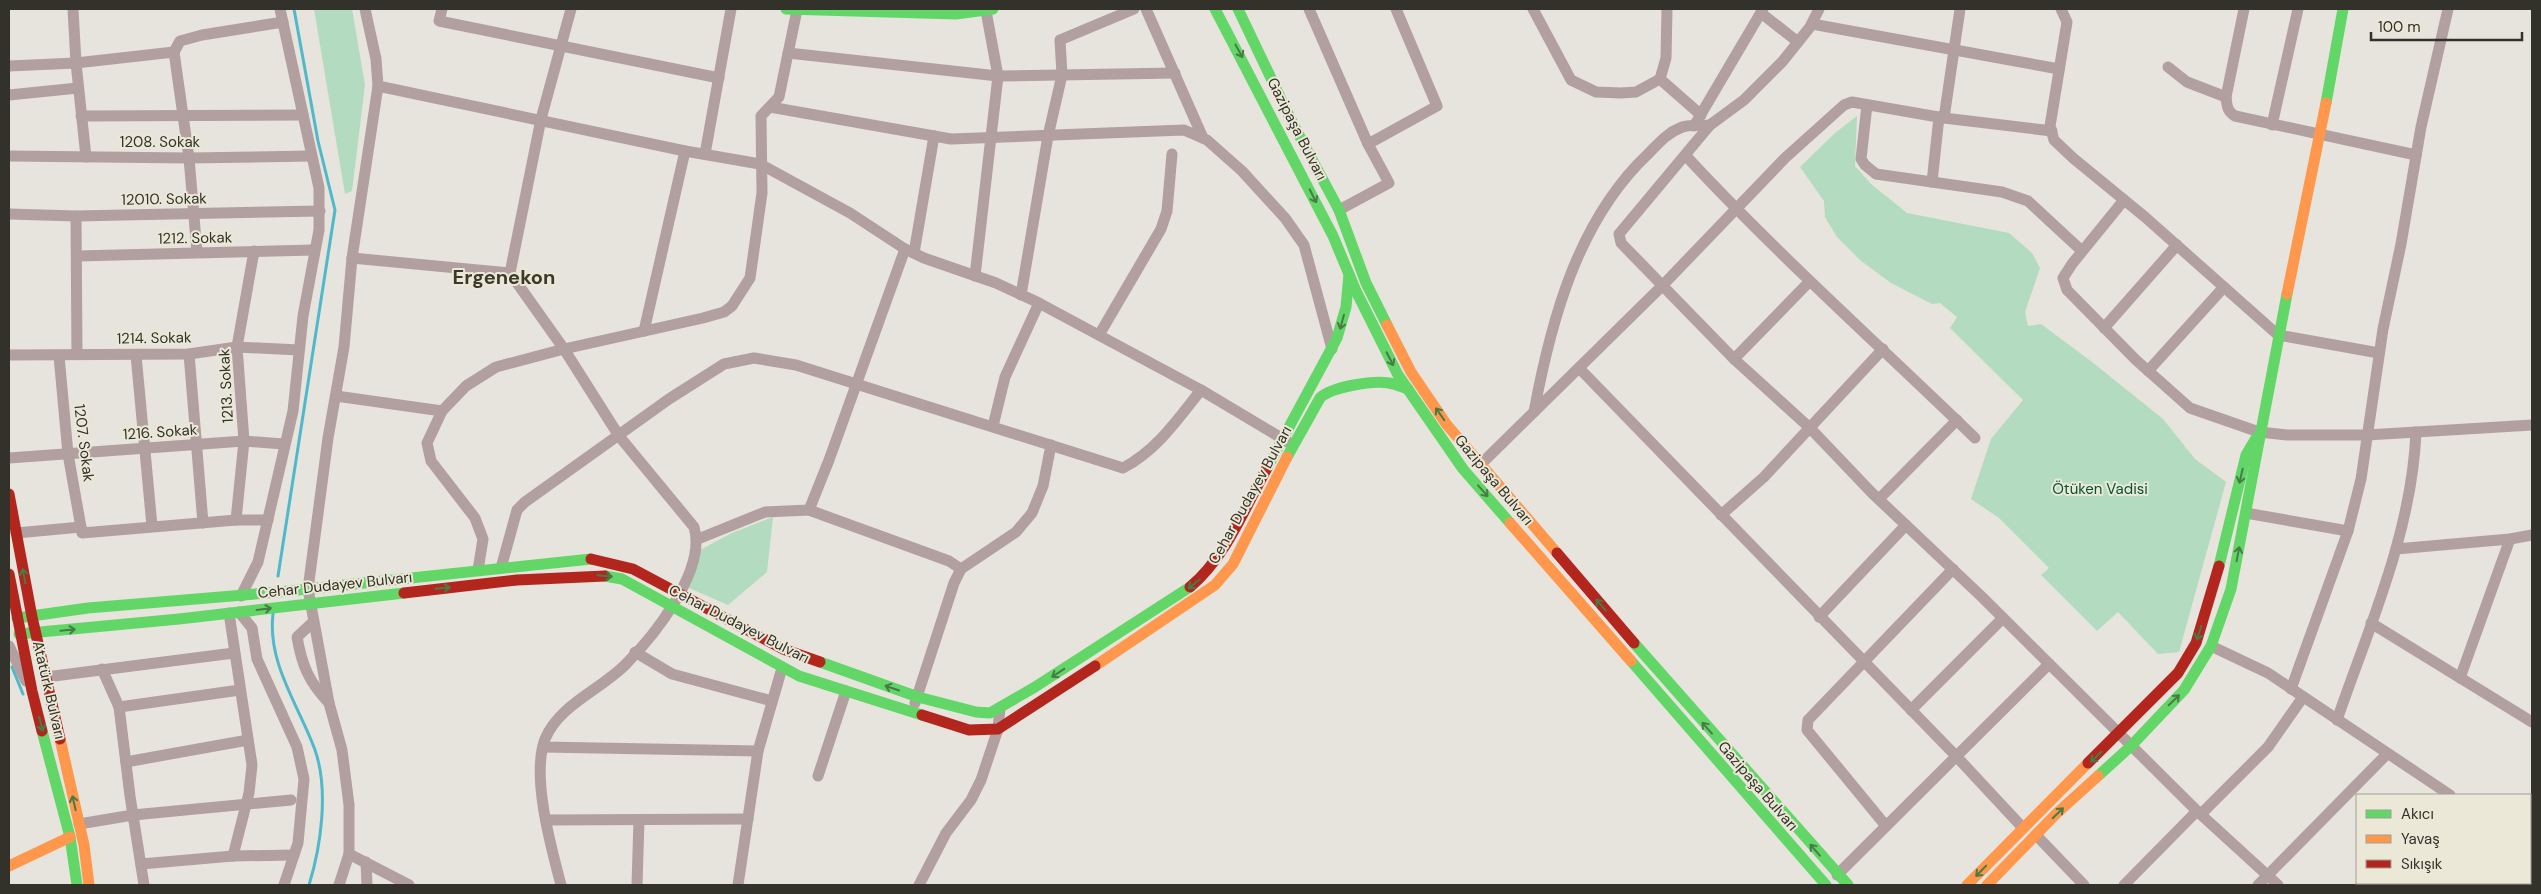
<svg xmlns="http://www.w3.org/2000/svg" width="2541" height="894" font-family="'DM Sans',sans-serif">
  <style>
    .green { fill: #b2dbc0 }
    .lines { fill: none; stroke-linecap: round; stroke-linejoin: round }
    .stream { stroke: #50b8cb; stroke-width: 3 }
    .street { stroke: #b29fa0; stroke-width: 11 }
    .fast { stroke: #63d668; stroke-width: 11 }
    .slow { stroke: #ff974d; stroke-width: 11 }
    .jam { stroke: #b3261e; stroke-width: 11 }
    .oneway { stroke: #487b46 }
    .labels { text-anchor: middle; dominant-baseline: central; stroke-width: 4; stroke-linejoin: round; paint-order: stroke }
    .street-label { font-size: 15px; fill: #32312a; stroke: #ebe8d7 }
    .park-label { font-size: 15px; fill: #045434; stroke: #ebe8d7 }
    .district-label { font-size: 20px; font-weight: bold; fill: #3b392b; stroke: #ebe8d7 }
  </style>
  <rect width="100%" height="100%" fill="#e6e4dc"/>
  <g class="green">
    <polygon points="314,9 352,9 365,85 352,191 345,194"/>
    <polygon points="1857,116 1855,166 1871,184 1907,213 2009,233 2032,253 2040,268 2025,312 2028,326 2041,324 2092,362 2163,419 2195,459 2226,482 2179,652 2158,654 2118,612 2097,631 2041,575 2049,568 1999,518 1971,499 1991,439 2023,400 1950,328 1957,317 1940,303 1932,304 1891,283 1860,260 1837,237 1825,217 1824,201 1800,167 1835,133"/>
    <polygon points="773,517 767,572 728,605 689,588 700,550 732,533"/>
  </g>
  <g class="lines">
    <g class="stream">
      <polyline points="278,576 335,210 318,141 294,9"/>
      <path d="M273,614C267,663 299,706 315,750C329,790 321,846 309,885"/>
      <polyline points="12,667 23,694"/>
    </g>
    <g class="street">
      <polyline points="442,9 439,21 719,78"/>
      <polyline points="1146,9 1203,138"/>
      <polyline points="1309,9 1368,144 1389,183 1339,210"/>
      <polyline points="1533,9 1571,80 1596,92 1621,93 1636,92 1660,79 1666,58 1667,9"/>
      <polyline points="1819,9 1810,27 1782,62 1744,100 1710,125 1619,234 1621,243 1734,359 1810,428 1872,493 1982,597 2197,811 2278,885"/>
      <polyline points="2061,9 2067,22 2050,126 2054,140 2073,158 2145,217 2278,335 2379,353"/>
      <path d="M2244,9L2226,97C2227,106 2227,111 2235,116L2416,155"/>
      <polyline points="1761,13 1798,42"/>
      <polyline points="1812,24 2059,69"/>
      <polyline points="174,52 189,158 197,252"/>
      <polyline points="174,52 180,41 202,35 283,22"/>
      <polyline points="788,53 998,76 1175,73"/>
      <polyline points="9,66 76,63 73,9"/>
      <polyline points="2168,67 2187,82 2226,97"/>
      <polyline points="1660,79 1701,115"/>
      <polyline points="378,86 685,151 760,164 850,213 905,249 924,258 996,283 1037,302 1201,390 1288,442"/>
      <polyline points="9,95 78,88"/>
      <polyline points="1867,105 1861,159 1865,165 1876,174 2002,192 2028,201 2082,251"/>
      <polyline points="770,107 951,139 1184,130 1207,140 1242,171 1285,218 1304,245 1332,349"/>
      <polyline points="81,116 303,115"/>
      <polyline points="1944,118 1960,9"/>
      <polyline points="2272,125 2298,9"/>
      <polyline points="1694,126 1763,9"/>
      <polyline points="1368,144 1437,106 1396,9"/>
      <polyline points="705,154 731,9"/>
      <polyline points="9,156 189,158 311,156"/>
      <path d="M1686,156C1778,255 1878,344 1975,438"/>
      <polyline points="86,157 76,63 174,52"/>
      <polyline points="1932,182 1939,117"/>
      <polyline points="2124,200 2072,264 2063,278 2067,290 2136,360 2190,408 2259,432 2287,435 2367,435 2532,425"/>
      <polyline points="9,214 76,216 320,211"/>
      <polyline points="76,216 77,354"/>
      <polyline points="914,253 934,136"/>
      <polyline points="78,256 314,250"/>
      <polyline points="352,258 510,273"/>
      <polyline points="975,276 998,76 986,11"/>
      <polyline points="1021,295 1048,136 1062,75 1060,40 1134,9"/>
      <polyline points="2104,328 2177,245"/>
      <polyline points="644,331 685,151"/>
      <polyline points="1099,335 1161,229 1167,211 1172,154"/>
      <polyline points="189,354 203,523"/>
      <polyline points="9,355 189,354 237,347 299,350"/>
      <polyline points="136,355 152,526"/>
      <polyline points="59,356 68,454 82,533 236,520 268,520"/>
      <polyline points="1734,359 1809,282"/>
      <polyline points="1579,368 1956,756 2023,828"/>
      <polyline points="2148,371 2224,287"/>
      <polyline points="336,396 442,411"/>
      <path d="M1534,412C1551,320 1578,220 1648,154C1658,144 1667,133 1680,128C1688,124 1701,126 1710,125"/>
      <polyline points="993,426 1005,377 1039,303"/>
      <polyline points="9,458 244,441 284,444"/>
      <polyline points="1480,465 1662,286 1785,158 1844,105 1852,102 1944,118 2052,131"/>
      <polyline points="1879,499 1957,420"/>
      <polyline points="809,510 829,460 905,249"/>
      <polyline points="2246,513 2348,531"/>
      <polyline points="1721,515 1764,477 1883,349"/>
      <polyline points="236,520 244,441 237,347 254,251"/>
      <polyline points="16,533 81,527"/>
      <polyline points="698,539 765,512 809,510 949,561 961,569"/>
      <polyline points="2396,549 2510,539 2532,535"/>
      <path d="M501,568L517,510L525,502L669,399L724,364L754,358L796,365L1123,468C1157,450 1177,420 1201,390"/>
      <polyline points="478,570 483,539 475,518 431,461 427,443 442,411 466,386 496,367 564,349 703,318 724,312 732,306 750,278 762,193 761,116 779,97 797,10"/>
      <polyline points="241,596 258,562 293,411 303,316 319,230 319,188 280,9"/>
      <polyline points="239,612 252,628 257,659 297,747 304,779 298,843 284,885"/>
      <polyline points="229,613 252,765 249,793 233,856"/>
      <polyline points="1819,617 1906,525"/>
      <path d="M312,623L297,637C302,666 309,682 329,703"/>
      <polyline points="2371,623 2532,722"/>
      <polyline points="9,646 26,681"/>
      <polyline points="2211,646 2268,673 2450,795"/>
      <polyline points="635,652 672,674 772,701"/>
      <polyline points="102,669 119,707 130,796 144,885"/>
      <polyline points="46,677 234,653"/>
      <polyline points="2460,678 2510,539"/>
      <polyline points="2291,689 2348,531 2361,479 2383,329 2401,244 2421,127 2448,9"/>
      <polyline points="915,703 954,583 961,569 1016,532 1032,513 1043,486 1051,445"/>
      <polyline points="119,707 240,690"/>
      <polyline points="1911,710 2003,618"/>
      <path d="M2337,720C2369,627 2412,532 2416,432"/>
      <polyline points="543,747 758,751"/>
      <polyline points="126,762 248,740"/>
      <polyline points="818,776 846,691"/>
      <polyline points="2530,800 2532,800"/>
      <polyline points="2201,814 2268,747 2303,697"/>
      <polyline points="546,820 748,819"/>
      <polyline points="79,824 133,815 291,800"/>
      <polyline points="1886,826 1807,730 1808,720 1953,569"/>
      <polyline points="2036,835 2084,885"/>
      <polyline points="349,854 409,885"/>
      <polyline points="366,862 367,885"/>
      <polyline points="141,864 233,856 294,855"/>
      <polyline points="1837,875 2049,664"/>
      <polyline points="339,885 349,854 349,805 342,750 329,703 308,589 328,438 344,347 352,258 378,86 376,59 365,9"/>
      <path d="M561,885C551,847 531,776 545,739C559,705 600,690 625,665C654,636 707,570 694,527L619,436L564,349L510,273L541,119L571,9"/>
      <polyline points="637,885 639,820"/>
      <polyline points="738,885 758,751 782,668"/>
      <polyline points="919,885 946,833 971,800 981,780 998,729 1000,708"/>
      <polyline points="2124,885 2197,811"/>
      <polyline points="2258,885 2387,754"/>
      <polyline points="2388,885 2390,883"/>
    </g>
    <g class="fast">
      <polyline points="786,9 956,14 993,9"/>
      <polyline points="1215,9 1333,236 1356,291 1398,375 1463,469 1510,523"/>
      <polyline points="1238,9 1292,122 1339,210 1366,283 1387,325"/>
      <polyline points="2326,103 2343,9"/>
      <path d="M1287,457L1320,398C1331,387 1373,380 1389,383C1395,384 1402,387 1408,389"/>
      <polyline points="1267,468 1337,338 1346,307 1349,274"/>
      <polyline points="2219,566 2246,455 2256,438"/>
      <polyline points="605,576 622,579 799,676 922,715"/>
      <polyline points="17,618 88,608 279,592 591,559"/>
      <polyline points="19,634 179,619 404,593"/>
      <polyline points="1634,643 1848,885"/>
      <polyline points="1631,661 1826,885"/>
      <polyline points="820,662 918,697 976,712 990,713 1035,687 1190,587"/>
      <polyline points="42,731 70,837 77,885"/>
      <polyline points="2098,776 2131,746 2184,690 2211,646 2231,589 2287,294"/>
    </g>
    <g class="slow">
      <polyline points="2287,294 2326,103"/>
      <polyline points="1387,325 1411,372 1447,425 1557,553"/>
      <polyline points="1510,523 1631,661"/>
      <polyline points="1095,666 1215,585 1233,564 1287,457"/>
      <polyline points="60,739 84,845 89,885"/>
      <polyline points="9,866 70,837"/>
      <polyline points="1967,885 2088,763"/>
      <polyline points="1987,885 2057,813 2098,776"/>
    </g>
    <g class="jam">
      <polyline points="9,494 32,617 60,739"/>
      <polyline points="1557,553 1634,643"/>
      <polyline points="591,559 633,569 783,649 820,662"/>
      <polyline points="9,574 32,691 42,731"/>
      <path d="M1190,587C1226,557 1244,509 1267,468"/>
      <polyline points="404,593 517,580 605,576"/>
      <polyline points="922,715 969,730 998,729 1095,666"/>
      <polyline points="2088,763 2178,673 2196,643 2219,566"/>
    </g>
  </g>
  <defs><path id="oneway-shaft" d="M-6 0H5M1.5-3L5.5 0L1.5 3" fill="none" stroke-width="1.6" stroke-linecap="round" stroke-linejoin="round" transform="scale(1.25)"/></defs>
  <g class="oneway">
    <use href="#oneway-shaft" transform="translate(1239 51) rotate(61)"/>
    <use href="#oneway-shaft" transform="translate(1313 196) rotate(63)"/>
    <use href="#oneway-shaft" transform="translate(1342 322) rotate(105)"/>
    <use href="#oneway-shaft" transform="translate(1390 359) rotate(63)"/>
    <use href="#oneway-shaft" transform="translate(1440 414) rotate(-125)"/>
    <use href="#oneway-shaft" transform="translate(2241 476) rotate(103)"/>
    <use href="#oneway-shaft" transform="translate(1483 491) rotate(49)"/>
    <use href="#oneway-shaft" transform="translate(2238 554) rotate(-79)"/>
    <use href="#oneway-shaft" transform="translate(24 576) rotate(-101)"/>
    <use href="#oneway-shaft" transform="translate(605 576) rotate(5)"/>
    <use href="#oneway-shaft" transform="translate(1194 584) rotate(141)"/>
    <use href="#oneway-shaft" transform="translate(443 588) rotate(-6)"/>
    <use href="#oneway-shaft" transform="translate(1601 605) rotate(-131)"/>
    <use href="#oneway-shaft" transform="translate(264 609) rotate(-7)"/>
    <use href="#oneway-shaft" transform="translate(68 630) rotate(-6)"/>
    <use href="#oneway-shaft" transform="translate(2199 633) rotate(108)"/>
    <use href="#oneway-shaft" transform="translate(1058 673) rotate(147)"/>
    <use href="#oneway-shaft" transform="translate(892 688) rotate(-161)"/>
    <use href="#oneway-shaft" transform="translate(2174 700) rotate(-44)"/>
    <use href="#oneway-shaft" transform="translate(41 724) rotate(75)"/>
    <use href="#oneway-shaft" transform="translate(1707 728) rotate(-131)"/>
    <use href="#oneway-shaft" transform="translate(2096 757) rotate(136)"/>
    <use href="#oneway-shaft" transform="translate(74 803) rotate(-103)"/>
    <use href="#oneway-shaft" transform="translate(2058 813) rotate(-44)"/>
    <use href="#oneway-shaft" transform="translate(1815 850) rotate(-131)"/>
    <use href="#oneway-shaft" transform="translate(1981 871) rotate(134)"/>
  </g>
  <g class="labels">
    <g class="street-label">
      <text transform="translate(1297 129) rotate(63)">Gazipaşa Bulvarı</text>
      <text x="160" y="142">1208. Sokak</text>
      <text transform="translate(164 199) rotate(-1)">12010. Sokak</text>
      <text transform="translate(195 238) rotate(-1)">1212. Sokak</text>
      <text transform="translate(154 338) rotate(-1)">1214. Sokak</text>
      <text transform="translate(226 386) rotate(-93)">1213. Sokak</text>
      <text transform="translate(160 432) rotate(-4)">1216. Sokak</text>
      <text transform="translate(84 443) rotate(83)">1207. Sokak</text>
      <text transform="translate(1494 480) rotate(50)">Gazipaşa Bulvarı</text>
      <text transform="translate(1250 495) rotate(-61)">Cehar Dudayev Bulvarı</text>
      <text transform="translate(335 585) rotate(-6)">Cehar Dudayev Bulvarı</text>
      <text transform="translate(739 624) rotate(27)">Cehar Dudayev Bulvarı</text>
      <text transform="translate(49 690) rotate(77)">Atatürk Bulvarı</text>
      <text transform="translate(1758 786) rotate(49)">Gazipaşa Bulvarı</text>
    </g>
    <g class="park-label">
      <text x="2100" y="489">Ötüken Vadisi</text>
    </g>
    <g class="district-label">
      <text x="504" y="277">Ergenekon</text>
    </g>
  </g>
  <rect width="2541" height="894" fill="none" stroke="#32312a" stroke-width="20"/>
  <rect x="2356" y="794" width="175" height="90" fill="#ebe8d7" stroke="#a19f92"/>
  <rect x="2366" y="810" width="25" height="8" fill="#63d668" stroke="#a19f92"/>
  <text x="2401" y="819" font-size="15" fill="#32312a">Akıcı</text>
  <rect x="2366" y="835" width="25" height="8" fill="#ff974d" stroke="#a19f92"/>
  <text x="2401" y="844" font-size="15" fill="#32312a">Yavaş</text>
  <rect x="2366" y="860" width="25" height="8" fill="#b3261e" stroke="#a19f92"/>
  <text x="2401" y="869" font-size="15" fill="#32312a">Sıkışık</text>
  <path d="M2371 32v8h151v-8" fill="none" stroke="#32312a" stroke-width="2.5"/>
  <text x="2378" y="32" font-size="15" fill="#32312a" stroke="#ebe8d7" stroke-width="4" paint-order="stroke">100 m</text>
</svg>
